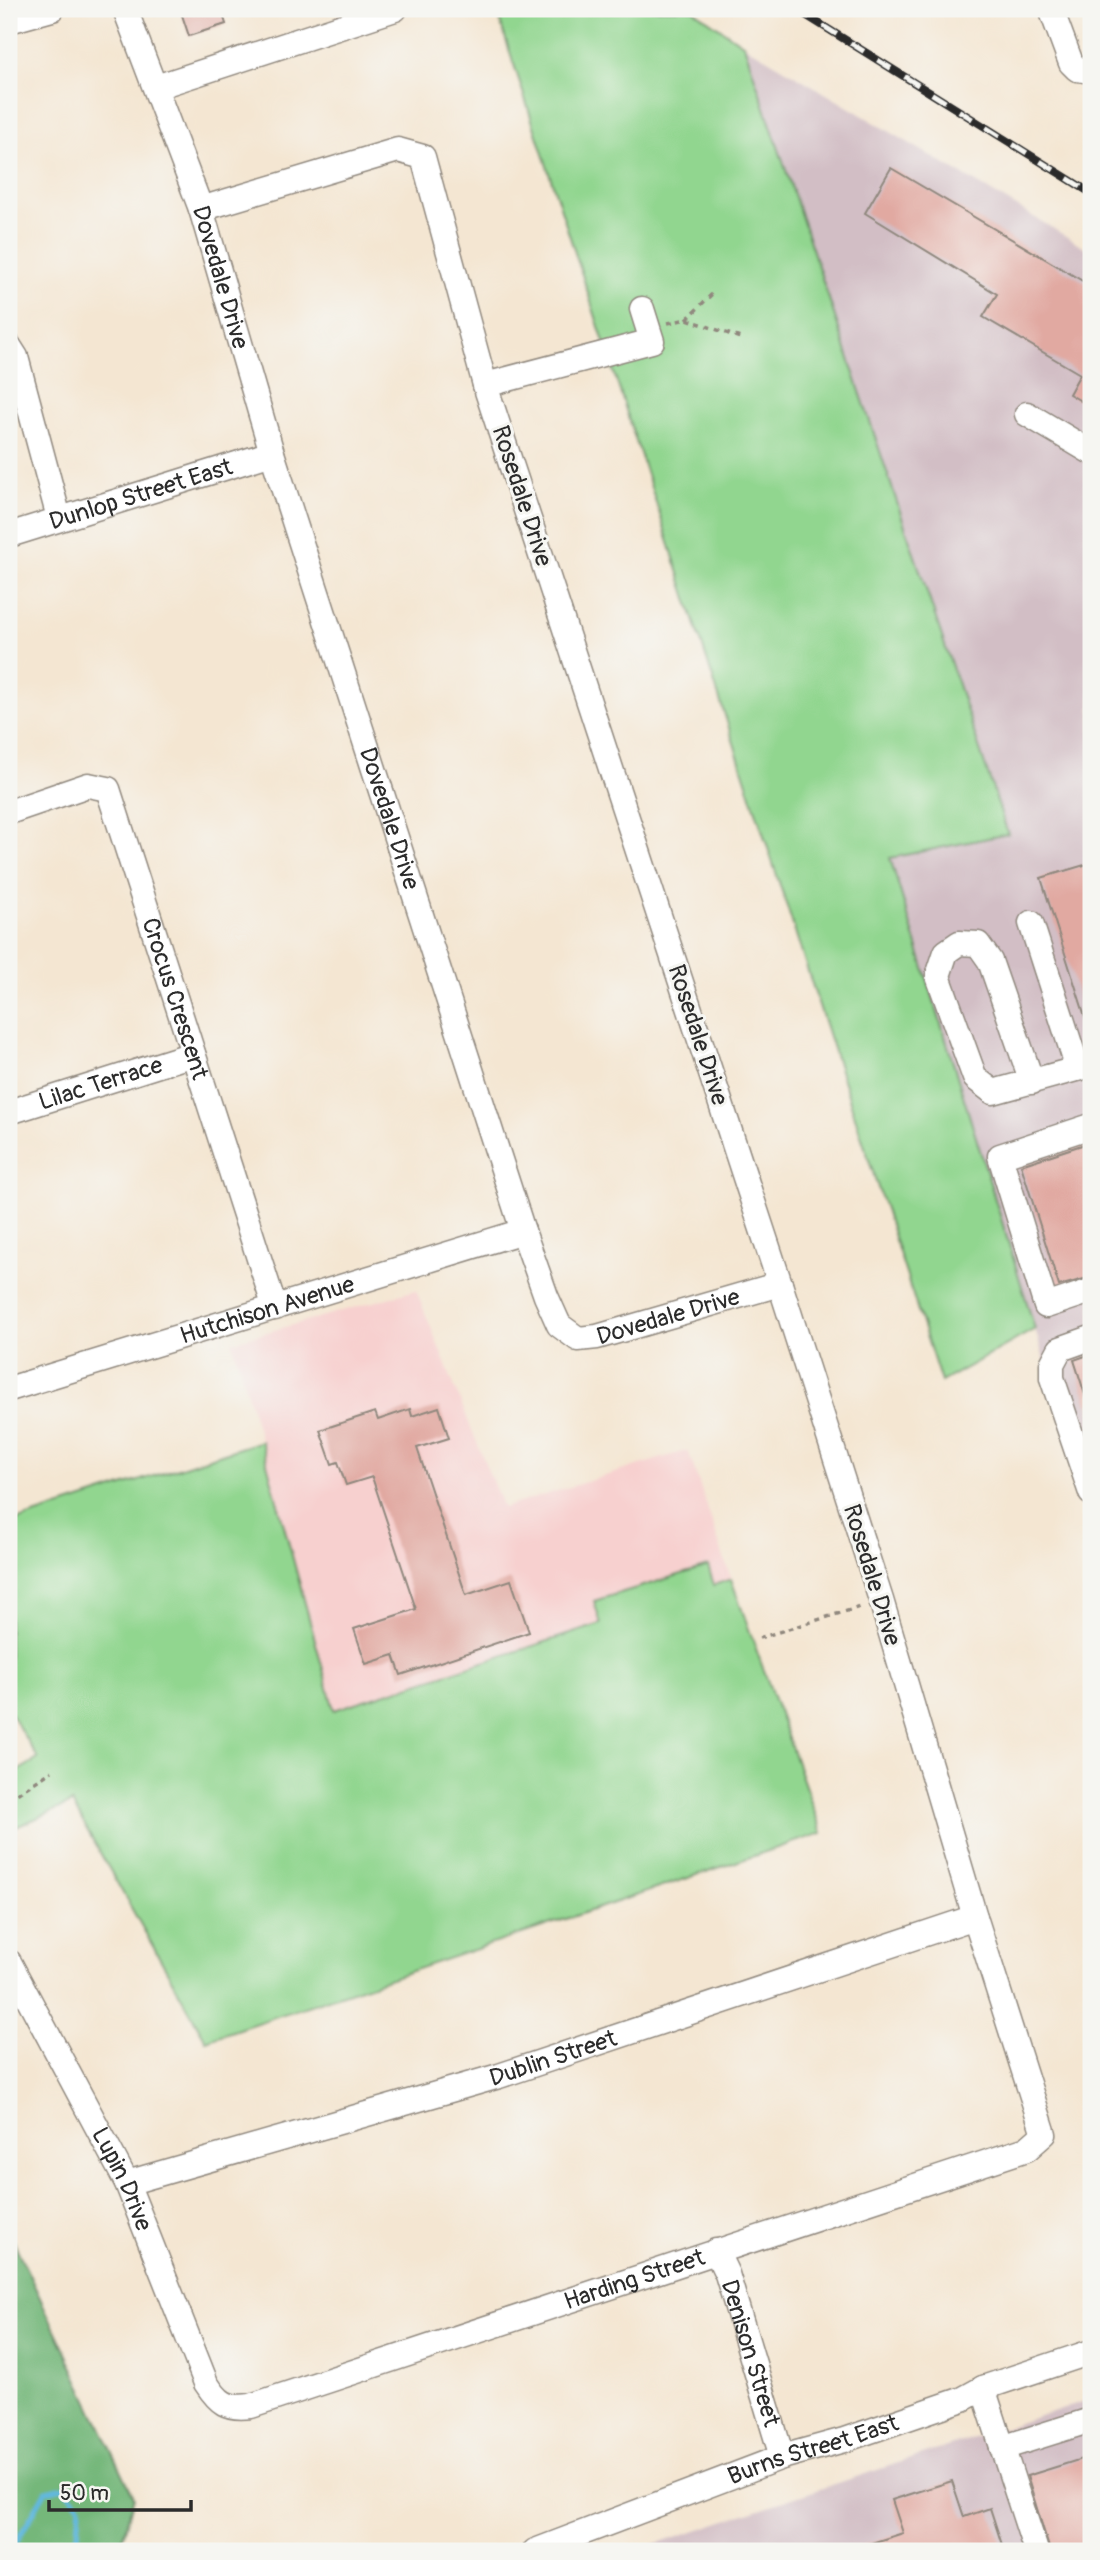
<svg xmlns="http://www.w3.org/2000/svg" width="1100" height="2560" font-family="Pangolin,sans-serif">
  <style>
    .built { fill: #f7d0cf }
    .industrial { fill: #d2bec5 }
    .green { fill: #91d68f; stroke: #5e805d; stroke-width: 2 }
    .forest { fill: #74b77a; stroke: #507152; stroke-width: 2 }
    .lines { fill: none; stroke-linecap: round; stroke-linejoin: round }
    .stream { stroke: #62b8de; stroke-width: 5 }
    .building { fill: #e1a9a1 }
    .minor-casing { stroke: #90887e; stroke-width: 27 }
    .path { stroke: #90887e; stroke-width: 3.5; stroke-dasharray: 5 5; stroke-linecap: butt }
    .minor { stroke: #fff; stroke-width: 24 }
    .rail-casing { stroke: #2b2b2b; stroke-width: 8 }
    .rail { stroke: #f6f6f2; stroke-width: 5; stroke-dasharray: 16; stroke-linecap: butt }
    .labels { text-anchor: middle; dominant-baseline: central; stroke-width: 6; stroke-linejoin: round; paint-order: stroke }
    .street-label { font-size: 24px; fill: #2b2b2b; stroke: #f6f6f2 }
  </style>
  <rect width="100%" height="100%" fill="#f6f6f2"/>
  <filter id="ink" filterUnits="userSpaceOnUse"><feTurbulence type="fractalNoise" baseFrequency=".0143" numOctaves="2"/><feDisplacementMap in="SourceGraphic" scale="14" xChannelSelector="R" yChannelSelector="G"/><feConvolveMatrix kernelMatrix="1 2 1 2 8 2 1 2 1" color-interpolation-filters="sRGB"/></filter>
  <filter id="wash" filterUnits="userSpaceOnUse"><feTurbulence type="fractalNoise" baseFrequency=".00686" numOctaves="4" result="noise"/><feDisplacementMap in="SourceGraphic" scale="28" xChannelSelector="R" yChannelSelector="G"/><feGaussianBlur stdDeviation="1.57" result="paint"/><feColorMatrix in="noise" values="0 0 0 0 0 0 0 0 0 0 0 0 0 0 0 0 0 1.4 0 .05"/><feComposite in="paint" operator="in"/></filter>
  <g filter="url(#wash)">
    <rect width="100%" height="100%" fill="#f4e6d2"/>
    <polygon class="built" points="416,1290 503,1508 688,1450 731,1579 549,1642 334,1711 261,1441 232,1342"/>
    <g class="industrial">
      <polygon points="744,45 1091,251 1091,1521 1035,1329 890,858 1007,834"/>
      <polygon points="1091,2399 1091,2551 633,2551"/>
    </g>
    <g class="green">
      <polygon points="496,9 692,9 744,45 1008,834 890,858 1035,1329 941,1382"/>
      <polygon points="261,1441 334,1710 601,1624 594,1601 708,1566 714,1585 731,1579 822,1833 206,2040 72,1803 9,1830 9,1776 38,1759 9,1711 9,1523"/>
    </g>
    <polygon class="forest" points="9,2232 134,2497 119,2551 9,2551"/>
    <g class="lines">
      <polyline class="stream" points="11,2551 46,2491 64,2487 80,2506 78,2534 67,2551"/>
    </g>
    <g id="blocks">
      <g class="building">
        <polygon points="180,9 221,9 226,24 189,36"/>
        <polygon points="891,168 1091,286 1091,407 1069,394 1080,374 983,317 997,294 865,213"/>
        <polygon points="1091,863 1091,1025 1088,1026 1041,878"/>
        <polygon points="1091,1142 1091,1277 1059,1286 1021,1165"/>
        <polygon points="1091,1354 1091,1403 1088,1404 1074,1360"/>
        <polygon points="439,1407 449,1438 417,1448 466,1595 511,1580 529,1632 401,1675 394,1655 366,1664 354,1629 416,1609 372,1477 346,1485 338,1462 332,1464 320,1430 375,1412 378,1420 410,1409 412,1416"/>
        <polygon points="1091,2456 1091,2548 1079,2551 1050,2551 1027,2476"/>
        <polygon points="952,2481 964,2517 990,2508 1004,2551 857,2551 856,2548 903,2533 892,2500"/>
      </g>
    </g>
  </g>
  <g filter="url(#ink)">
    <use href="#blocks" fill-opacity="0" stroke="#90887e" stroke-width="2"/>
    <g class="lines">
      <defs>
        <g id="minor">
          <path id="s1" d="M125,9L201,209L272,453L523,1231L546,1296L559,1325L578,1339L597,1337L780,1284"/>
          <polyline points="1051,9 1071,63 1077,69 1091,71"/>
          <polyline points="9,21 52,9"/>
          <polyline points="156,87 395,9"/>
          <polyline points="9,346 16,357 59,518"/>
          <polyline points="485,385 652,341 642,309"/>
          <polyline points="1027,414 1091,452"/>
          <path id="s2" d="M9,535L272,453"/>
          <path id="s3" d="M9,812L88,785L108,789L275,1308"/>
          <polyline points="1031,923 1078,1069"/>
          <polyline points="1032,1082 990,961 978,944 959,943 946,952 938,976 975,1078 993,1092 1091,1065"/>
          <path id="s4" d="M9,1112L193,1054"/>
          <polyline points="1091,1126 1000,1156 1046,1306 1091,1291"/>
          <polyline points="1091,1338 1060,1349 1052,1364 1052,1378 1091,1493"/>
          <path id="s5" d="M9,1389L523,1231"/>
          <path id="s6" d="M9,1962L127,2183L206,2383C219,2403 226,2409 251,2406L1027,2149L1044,2134L975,1917L881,1600L780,1284L485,385L423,157L398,150L201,209"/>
          <path id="s7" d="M127,2183L499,2076L975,1917"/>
          <path id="s8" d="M716,2251L727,2274L782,2457"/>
          <polyline points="983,2388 1036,2551"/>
          <polyline points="1002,2448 1091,2420"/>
          <path id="s9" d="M535,2551L782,2457L844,2440L963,2399L983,2388L1091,2352"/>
        </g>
      </defs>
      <use href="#minor" class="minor-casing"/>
      <g class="path">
        <polyline points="687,319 713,293"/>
        <polyline points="668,323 687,319 743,339"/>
        <polyline points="759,1638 860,1607"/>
        <polyline points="9,1799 52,1771"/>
      </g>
      <use href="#minor" class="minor"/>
      <defs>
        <polyline id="rail" points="796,9 1091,193"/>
      </defs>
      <use href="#rail" class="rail-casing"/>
      <use href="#rail" class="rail"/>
    </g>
  </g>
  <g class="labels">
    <g class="street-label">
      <text stroke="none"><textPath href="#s1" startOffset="285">Dovedale Drive</textPath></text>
      <text stroke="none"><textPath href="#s2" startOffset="138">Dunlop Street East</textPath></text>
      <text transform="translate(522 496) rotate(72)">Rosedale Drive</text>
      <text stroke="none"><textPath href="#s1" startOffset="852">Dovedale Drive</textPath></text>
      <text stroke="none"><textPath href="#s3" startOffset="324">Crocus Crescent</textPath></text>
      <text transform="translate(698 1035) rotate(72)">Rosedale Drive</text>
      <text stroke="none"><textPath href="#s4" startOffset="96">Lilac Terrace</textPath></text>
      <text stroke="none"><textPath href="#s5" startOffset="270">Hutchison Avenue</textPath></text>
      <text stroke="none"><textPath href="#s1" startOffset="1503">Dovedale Drive</textPath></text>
      <text transform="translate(872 1575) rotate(73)">Rosedale Drive</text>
      <text stroke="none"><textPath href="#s7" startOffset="444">Dublin Street</textPath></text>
      <text stroke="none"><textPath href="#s6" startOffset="245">Lupin Drive</textPath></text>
      <text stroke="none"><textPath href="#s6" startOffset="924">Harding Street</textPath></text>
      <text stroke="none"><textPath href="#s8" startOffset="108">Denison Street</textPath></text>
      <text stroke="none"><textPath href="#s9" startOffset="296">Burns Street East</textPath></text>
    </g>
  </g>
  <rect width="1100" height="2560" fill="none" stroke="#f6f6f2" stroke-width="35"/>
  <path d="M49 2500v10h142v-10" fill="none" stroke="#2b2b2b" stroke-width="3.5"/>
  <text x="60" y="2500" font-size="21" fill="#2b2b2b" stroke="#f6f6f2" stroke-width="5" paint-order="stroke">50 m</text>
</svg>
